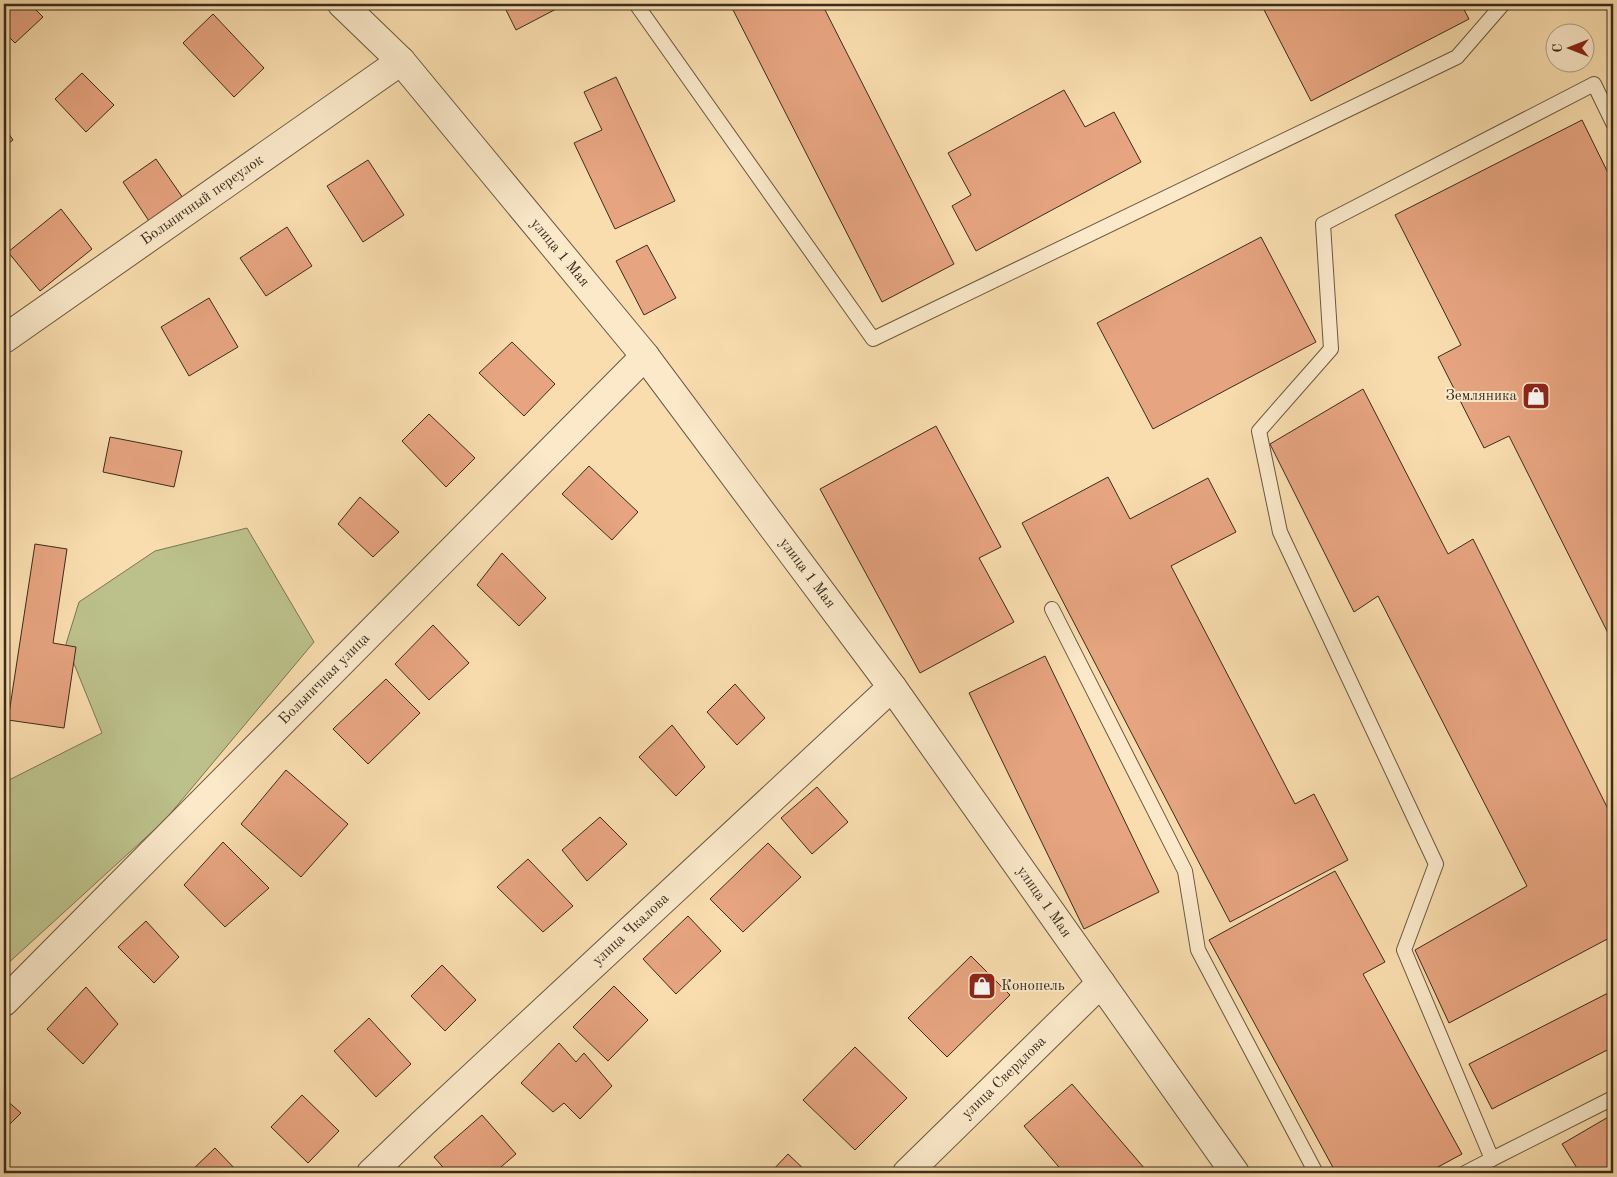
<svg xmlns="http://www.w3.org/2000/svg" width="1617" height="1177" font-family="'Old Standard TT',serif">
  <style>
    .green { fill: #bcc18b; stroke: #7b7654 }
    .building { fill: #e6a480; stroke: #3a2c1d }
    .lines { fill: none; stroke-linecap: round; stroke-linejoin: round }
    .service-casing { stroke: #6a5841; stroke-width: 16 }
    .minor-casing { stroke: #6a5841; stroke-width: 30 }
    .tertiary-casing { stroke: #6a5841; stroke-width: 30 }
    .service { stroke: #fbe9ca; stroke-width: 14 }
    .minor { stroke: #fbe9ca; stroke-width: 28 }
    .tertiary { stroke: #fbe9ca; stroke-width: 28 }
    .labels { text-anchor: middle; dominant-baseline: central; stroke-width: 4; stroke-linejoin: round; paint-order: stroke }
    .street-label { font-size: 15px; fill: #3a2c1d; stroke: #fbe9ca }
    .poi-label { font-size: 15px; fill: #3a2c1d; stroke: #fbe9ca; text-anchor: end }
  </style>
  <rect width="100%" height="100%" fill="#f9ddae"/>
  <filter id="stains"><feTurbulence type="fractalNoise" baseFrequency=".004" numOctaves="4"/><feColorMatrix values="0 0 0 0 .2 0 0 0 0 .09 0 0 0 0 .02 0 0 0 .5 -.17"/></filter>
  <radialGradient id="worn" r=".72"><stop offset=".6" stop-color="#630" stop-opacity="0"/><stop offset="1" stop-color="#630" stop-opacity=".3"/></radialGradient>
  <polygon class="green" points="247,528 314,642 165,820 4,967 4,785 9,780 102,733 66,644 79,602 155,551"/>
  <g class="building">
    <polygon points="4,4 30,4 43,17 15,43 4,32"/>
    <polygon points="503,4 559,4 560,7 516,30"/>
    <polygon points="730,4 822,4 954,264 882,302"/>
    <polygon points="1261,4 1461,4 1469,19 1311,101"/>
    <polygon points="213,14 264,68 234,97 183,43"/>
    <polygon points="82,73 114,105 86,132 55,99"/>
    <polygon points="616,77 675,201 615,229 574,143 602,130 584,92"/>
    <polygon points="1064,90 1085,127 1114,112 1141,162 976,251 952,206 971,195 948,153"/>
    <polygon points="1582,120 1613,183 1613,643 1509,436 1484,448 1438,357 1461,345 1395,215"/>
    <polygon points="4,127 13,140 4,147"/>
    <polygon points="156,159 183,198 149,221 123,182"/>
    <polygon points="368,160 404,215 363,242 327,186"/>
    <polygon points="61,209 92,249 40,291 8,252"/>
    <polygon points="287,227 312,266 266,296 240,258"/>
    <polygon points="1261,237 1316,342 1153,429 1097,323"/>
    <polygon points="647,245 676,298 644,315 616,261"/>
    <polygon points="209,298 238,347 189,376 161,327"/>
    <polygon points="512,342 555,384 524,416 479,373"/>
    <polygon points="1363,389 1448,554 1473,539 1613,819 1613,936 1449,1023 1415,950 1527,886 1378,596 1354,612 1270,444"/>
    <polygon points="429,414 475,458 446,487 402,441"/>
    <polygon points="936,426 1001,547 979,558 1014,622 920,673 820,489"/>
    <polygon points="110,437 182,451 174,487 103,472"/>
    <polygon points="589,466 638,512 612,540 562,494"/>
    <polygon points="1108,477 1130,519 1208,478 1236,532 1171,566 1295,804 1314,794 1348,860 1230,922 1022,523"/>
    <polygon points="360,497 399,532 373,557 338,524"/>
    <polygon points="35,544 67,549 53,643 76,647 64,728 8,720"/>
    <polygon points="502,553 546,598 519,626 477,585"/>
    <polygon points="433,625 469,663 429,700 395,664"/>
    <polygon points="1045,656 1159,892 1084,929 969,693"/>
    <polygon points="386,679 420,713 368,764 333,729"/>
    <polygon points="735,684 765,718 737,745 707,712"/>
    <polygon points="672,725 705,767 676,796 639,757"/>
    <polygon points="286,770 348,824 301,877 241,824"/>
    <polygon points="817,787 848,822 812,854 781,818"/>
    <polygon points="600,817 627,844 587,881 562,850"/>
    <polygon points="223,842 269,888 225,927 184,885"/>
    <polygon points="768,843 801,877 743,932 710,899"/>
    <polygon points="528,859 573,906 543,932 497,887"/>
    <polygon points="1335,871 1385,962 1363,974 1462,1154 1427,1173 1336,1173 1209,940"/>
    <polygon points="688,916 721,951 676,994 643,959"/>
    <polygon points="146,921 179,957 154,983 118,947"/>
    <polygon points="971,956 1010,995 947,1057 908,1018"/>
    <polygon points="442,965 476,1000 445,1031 411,996"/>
    <polygon points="614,986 648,1020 608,1061 573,1027"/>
    <polygon points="86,987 118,1024 83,1064 47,1029"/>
    <polygon points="1612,991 1613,1047 1492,1109 1469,1064"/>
    <polygon points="369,1018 411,1064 376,1097 334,1051"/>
    <polygon points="559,1043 576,1062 584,1053 612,1086 580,1119 564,1103 553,1112 521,1083"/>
    <polygon points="855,1047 907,1098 855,1150 803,1100"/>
    <polygon points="1072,1084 1145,1169 1139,1173 1064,1173 1024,1126"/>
    <polygon points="302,1095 339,1131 308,1163 271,1127"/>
    <polygon points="4,1098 21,1113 4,1130"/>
    <polygon points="482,1115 516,1154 494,1173 448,1173 434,1157"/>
    <polygon points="1610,1116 1613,1121 1613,1173 1580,1173 1562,1144"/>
    <polygon points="215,1148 239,1173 189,1173"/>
    <polygon points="788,1154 808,1173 770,1173"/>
  </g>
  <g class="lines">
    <defs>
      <g id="service">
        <polyline points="636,4 873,339 1457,57 1503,4"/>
        <polyline points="1613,123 1594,84 1323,224 1331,349 1259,431 1280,532 1436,864 1404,950 1492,1159 1613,1098"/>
        <polyline points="1052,609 1185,871 1198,950 1316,1173"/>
        <polyline points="1465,1173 1492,1159"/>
      </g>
      <g id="minor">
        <path id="s1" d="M4,339L401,61"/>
        <path id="s2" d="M4,1002L645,356"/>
        <path id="s3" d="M371,1173L422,1124L892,687"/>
        <path id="s4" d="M907,1173L1101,983"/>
      </g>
      <g id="tertiary">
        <path id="s5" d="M342,4L401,61L645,356L892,687L1235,1173"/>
      </g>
    </defs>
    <use href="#service" class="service-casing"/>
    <use href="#minor" class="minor-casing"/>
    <use href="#tertiary" class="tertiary-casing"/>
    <use href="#service" class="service"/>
    <use href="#minor" class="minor"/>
    <use href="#tertiary" class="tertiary"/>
  </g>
  <defs>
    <symbol id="shop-square" viewBox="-11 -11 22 22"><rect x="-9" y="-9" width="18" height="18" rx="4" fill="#8f2418" stroke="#fbe9ca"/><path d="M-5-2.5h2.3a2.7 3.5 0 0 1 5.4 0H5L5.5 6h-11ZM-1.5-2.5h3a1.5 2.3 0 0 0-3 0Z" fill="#fff"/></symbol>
  </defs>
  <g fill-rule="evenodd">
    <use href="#shop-square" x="1520" y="380" width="32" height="32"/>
    <use href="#shop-square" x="966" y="970" width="32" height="32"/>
  </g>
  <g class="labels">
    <g class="street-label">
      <text stroke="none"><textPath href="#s1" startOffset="242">Больничный переулок</textPath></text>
      <text stroke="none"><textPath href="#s5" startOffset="331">улица 1 Мая</textPath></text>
      <text stroke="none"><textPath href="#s5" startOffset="736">улица 1 Мая</textPath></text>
      <text stroke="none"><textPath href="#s2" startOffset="455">Больничная улица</textPath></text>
      <text stroke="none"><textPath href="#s5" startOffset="1141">улица 1 Мая</textPath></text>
      <text stroke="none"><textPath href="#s3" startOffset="356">улица Чкалова</textPath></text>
      <text stroke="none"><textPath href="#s4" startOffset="136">улица Свердлова</textPath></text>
    </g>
    <g class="poi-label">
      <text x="1517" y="396">Земляника</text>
      <text x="1001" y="986" text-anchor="start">Конопель</text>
    </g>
  </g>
  <rect width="1617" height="1177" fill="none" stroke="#f9ddae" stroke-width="20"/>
  <rect x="5" y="5" width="1607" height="1167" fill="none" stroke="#3a2c1d" stroke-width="2.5"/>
  <rect x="10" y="10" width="1597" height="1157" fill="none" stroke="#3a2c1d"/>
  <g transform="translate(1570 48) rotate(270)"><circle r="24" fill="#fbe9ca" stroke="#ae9d85"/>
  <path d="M0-4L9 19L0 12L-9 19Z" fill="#8f2418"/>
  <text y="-8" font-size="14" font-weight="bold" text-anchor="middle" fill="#3a2c1d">С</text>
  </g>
  <rect width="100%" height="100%" filter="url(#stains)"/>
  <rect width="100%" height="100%" fill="url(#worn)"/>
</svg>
